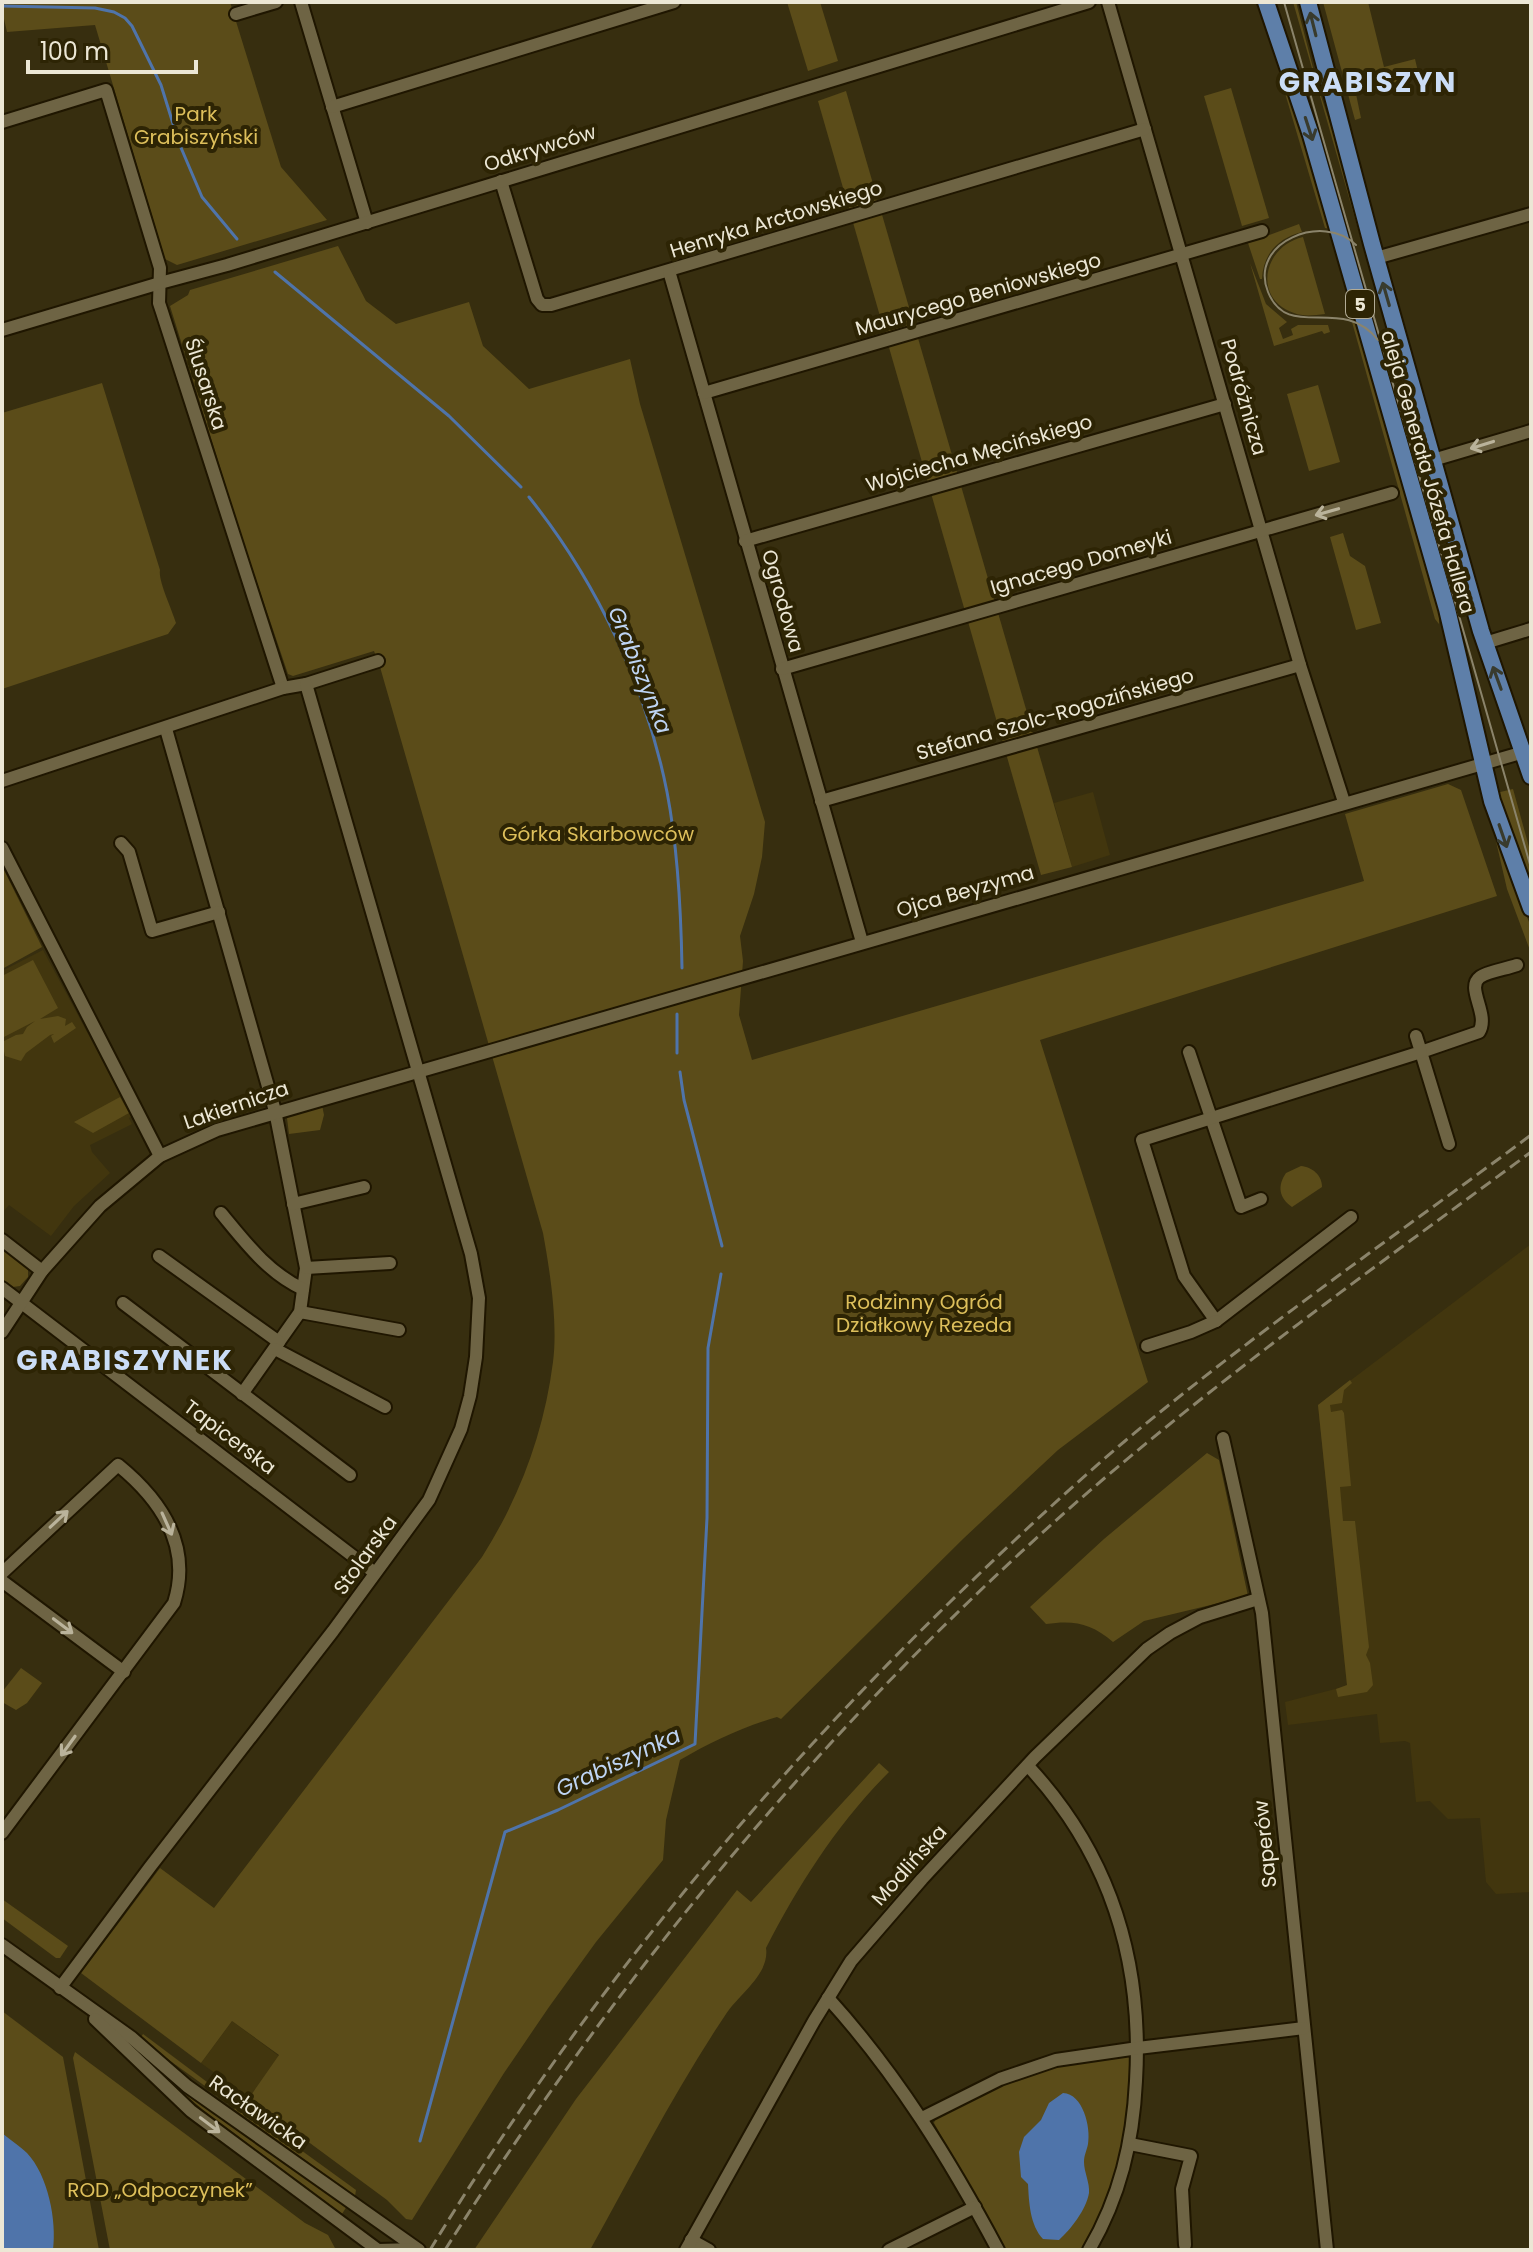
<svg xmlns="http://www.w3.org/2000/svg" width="1533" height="2252" font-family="Poppins,sans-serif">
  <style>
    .built { fill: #42360e }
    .green { fill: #5b4c19 }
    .water { fill: #4f74aa }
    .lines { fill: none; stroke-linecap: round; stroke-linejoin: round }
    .stream { stroke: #4f74aa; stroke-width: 3 }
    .minor-casing { stroke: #1f1600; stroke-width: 16 }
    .major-casing { stroke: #1f1600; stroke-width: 20 }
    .minor { stroke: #6e6444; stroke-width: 12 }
    .major { stroke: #5e7fa9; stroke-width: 16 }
    .tram { stroke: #8b846b; stroke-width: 2 }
    .rail { stroke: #8b846b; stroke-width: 3; stroke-dasharray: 12 6; stroke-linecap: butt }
    .oneway { stroke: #393b2d }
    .oneway2 { stroke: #bab39b }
    .labels { text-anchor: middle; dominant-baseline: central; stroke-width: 8; stroke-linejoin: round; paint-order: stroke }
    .shield { fill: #2d2404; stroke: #b3ac96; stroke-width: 2 }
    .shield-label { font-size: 18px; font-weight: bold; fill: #ece7d5 }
    .park-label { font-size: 20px; fill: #ddbf5b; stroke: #2d2404 }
    .street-label { font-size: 20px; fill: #ece7d5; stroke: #2d2404 }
    .water-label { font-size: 22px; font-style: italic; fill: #bed4f3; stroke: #2d2404 }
    .district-label { font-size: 28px; font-weight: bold; letter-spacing: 2px; fill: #cbddf6; stroke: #2d2404 }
  </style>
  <rect width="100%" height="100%" fill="#372e0f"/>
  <g class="built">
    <polygon points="1093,792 1110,855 1072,867 1054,803"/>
    <polygon points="43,950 132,1116 129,1118 132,1124 90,1145 92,1152 110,1173 74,1206 51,1236 9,1205 2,1213 2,971"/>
    <polygon points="1531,1244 1531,1892 1496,1894 1486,1882 1480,1818 1448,1819 1430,1801 1416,1802 1410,1743 1405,1741 1380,1743 1377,1714 1288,1725 1285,1702 1347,1686 1318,1405"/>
    <polygon points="232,2021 279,2056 249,2098 201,2063"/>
  </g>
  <g class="green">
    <polygon points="2,2 230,2 281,167 327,220 177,265 165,259 95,25 7,32 4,19 2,20"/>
    <polygon points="787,2 820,2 838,61 808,71"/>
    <polygon points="1293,2 1296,2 1318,87 1341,157 1446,529 1443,526"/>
    <polygon points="1323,2 1368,2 1384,67 1415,59 1419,76 1356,94 1361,118 1355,120"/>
    <polygon points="1279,73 1287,87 1331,229 1325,228"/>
    <polygon points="1231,88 1269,218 1242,226 1204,96"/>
    <polygon points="846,91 1072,867 1041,875 818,101"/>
    <path d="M1299,224L1302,232C1278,238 1263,254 1262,279H1260L1248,243Z"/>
    <path d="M1303,237L1325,314C1315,315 1304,317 1294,313C1252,299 1263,246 1303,237Z"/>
    <path d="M338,246L366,301L396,324L469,302L483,346L529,389L630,359L640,404L765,822L762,857L754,894L740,936L743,961L739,1015L752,1060L1364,881L1345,814L1448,784L1461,790L1497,896L1040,1040L1148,1382L1058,1450L964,1538L781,1719L777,1717C743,1727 711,1742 680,1760L666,1820L663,1860L596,1942L549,2007L504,2073L412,2220L406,2219L387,2200L249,2098L279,2055L232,2021L201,2063L81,1973L160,1868L214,1908L482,1557C520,1497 544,1432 553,1362C558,1324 550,1271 543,1233L380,667L374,651L293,676L288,674L242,538L170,306L188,295L190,290Z"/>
    <polygon points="1250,263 1266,304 1287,322 1279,328 1283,339 1293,335 1291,329 1298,325 1328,325 1330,332 1324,334 1322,331 1274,346"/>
    <polygon points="1352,322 1359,326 1439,609 1439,624 1435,619"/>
    <path d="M102,383L160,570C158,581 172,609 176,623L168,634L2,689V413Z"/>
    <polygon points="1318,385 1340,462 1309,471 1287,394"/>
    <polygon points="1343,533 1350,556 1365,566 1381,623 1356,630 1330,537"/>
    <polygon points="1513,789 1531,854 1531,892 1496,793"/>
    <polygon points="1495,837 1531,927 1531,953 1507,889"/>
    <polygon points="2,866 42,947 2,969"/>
    <polygon points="33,960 58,1008 40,1019 58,1016 66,1019 65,1026 72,1022 76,1028 54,1043 51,1036 54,1034 50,1035 26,1053 21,1061 5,1056 2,1042 16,1035 23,1034 27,1027 35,1021 2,1038 2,976"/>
    <polygon points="120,1097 129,1113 93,1133 74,1122"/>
    <polygon points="322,1105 324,1115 320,1130 289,1134 287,1118 290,1115"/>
    <path d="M1301,1166C1312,1167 1322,1175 1322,1187L1292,1207C1279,1198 1277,1186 1286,1173Z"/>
    <polygon points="2,1247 28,1269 28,1277 20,1286 13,1287 2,1279"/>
    <polygon points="1350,1380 1352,1383 1344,1390 1342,1403 1330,1405 1331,1412 1342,1410 1344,1413 1351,1486 1340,1487 1343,1521 1355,1521 1369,1647 1366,1655 1370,1663 1373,1685 1367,1692 1338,1697 1336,1689 1347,1685 1318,1405"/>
    <path d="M1207,1453L1219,1460L1248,1596L1144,1621L1113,1642C1091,1623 1074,1620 1046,1624L1030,1607L1104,1539Z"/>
    <polygon points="21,1668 42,1683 27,1703 16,1710 2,1702 2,1692"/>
    <path d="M879,1763L889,1772C837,1824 799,1884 766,1948C770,1974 739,1994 726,2014C675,2090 634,2171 590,2250H474L576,2099L737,1890L751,1902Z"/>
    <polygon points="2,1899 68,1946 60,1958 56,1958 2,1918"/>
    <polygon points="2,2011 63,2057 99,2250 2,2250"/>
    <polygon points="143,2034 231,2100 230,2102 227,2102 140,2039"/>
    <polygon points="75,2052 305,2223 328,2235 336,2250 110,2250 73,2058"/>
    <polygon points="1124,2054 1131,2059 1133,2066 1122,2157 1097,2225 1082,2250 1006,2250 934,2123 937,2115 1005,2083 1051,2067"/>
    <polygon points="161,2071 288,2165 347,2206 342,2214 203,2110 160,2073"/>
    <polygon points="239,2105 356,2190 355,2196 234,2109"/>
  </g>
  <g class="water">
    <path d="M1063,2093C1083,2094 1091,2127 1088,2144C1087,2150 1084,2155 1084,2162C1084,2172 1090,2183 1089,2193C1086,2210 1071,2229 1059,2240L1043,2239C1030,2225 1029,2203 1028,2184L1021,2177L1019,2152L1024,2137L1041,2120L1049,2103Z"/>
    <path d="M2,2133C10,2140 20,2146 27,2153C48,2175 57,2221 53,2250H2Z"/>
  </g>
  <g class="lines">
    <g class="stream">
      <polyline points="2,6 95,8 114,12 125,18 132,26 161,85 179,143 202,197 237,239"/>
      <polyline points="275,272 449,416 521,487"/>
      <path d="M529,497C597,582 646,686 667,792C678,849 681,910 682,968"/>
      <polyline points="677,1053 677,1014"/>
      <polyline points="680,1072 684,1100 722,1246"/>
      <polyline points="420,2141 505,1832 558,1810 695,1744 707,1518 708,1348 721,1274"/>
    </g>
    <defs>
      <g id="minor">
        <polyline points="301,2 367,223"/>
        <polyline points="1108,2 1300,665 1344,802"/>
        <polyline points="236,14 276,2"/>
        <polyline points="332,107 674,2"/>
        <polyline points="2,122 106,90 160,268 159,303 162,312 283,688"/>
        <polyline points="501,181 537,299 542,305 551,305 1145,129"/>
        <polyline points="1376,258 1531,214"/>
        <polyline points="669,271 862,942"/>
        <polyline points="2,330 160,283 227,265 1089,2"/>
        <polyline points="704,393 1262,231"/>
        <polyline points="1433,460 1531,431"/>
        <polyline points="745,541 1225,404"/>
        <polyline points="1485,643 1531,629"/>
        <polyline points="782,669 1392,493"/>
        <polyline points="166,729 275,1111 306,1268 300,1312 242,1394"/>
        <polyline points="2,781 283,688 306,684 378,661"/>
        <polyline points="821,801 1300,665"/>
        <polyline points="121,843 129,852 152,931 219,912"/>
        <polyline points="2,848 160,1156"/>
        <polyline points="1189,1052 1241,1207 1261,1199"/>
        <path d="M1449,1144L1421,1052L1479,1032C1490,1014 1465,988 1480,977C1489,971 1506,969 1517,965"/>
        <polyline points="293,1204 364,1187"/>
        <path d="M221,1213C245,1242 268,1273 303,1289"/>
        <polyline points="1351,1217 1216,1321 1184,1276 1142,1140 1421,1052 1416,1036"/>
        <polyline points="2,1240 42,1271"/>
        <polyline points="159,1256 279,1342"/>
        <polyline points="306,1268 390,1263"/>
        <polyline points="2,1288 375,1573"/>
        <polyline points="123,1303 350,1475"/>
        <polyline points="300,1312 399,1330"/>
        <polyline points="2,1332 42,1271 100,1206 160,1156 217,1130 1524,752"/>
        <polyline points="1147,1346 1191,1332 1216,1321"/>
        <polyline points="275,1349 385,1407"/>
        <polyline points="1223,1438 1262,1613 1327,2250"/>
        <path d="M2,1573L118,1465C161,1500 192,1546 174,1603L2,1833"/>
        <polyline points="2,1581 124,1672"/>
        <path d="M1028,1766C1111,1855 1143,1961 1136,2081C1133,2142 1120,2197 1089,2250"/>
        <polyline points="2,1945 132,2038 187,2086 419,2250"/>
        <polyline points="60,1988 150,1867 333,1631 429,1500 461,1429 470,1396 476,1357 479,1298 471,1254 306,684"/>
        <path d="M828,1998C897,2074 950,2160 998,2250"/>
        <polyline points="95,2019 191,2111 378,2250"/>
        <polyline points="922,2118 1000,2079 1056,2060 1138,2048 1304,2028"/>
        <polyline points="1130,2144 1191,2156 1182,2189 1185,2245"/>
        <polyline points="691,2240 709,2250"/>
        <polyline points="378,2250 417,2249"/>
        <polyline points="686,2250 814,2021 851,1961 922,1879 1035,1757 1147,1649 1170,1633 1200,1617 1258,1599"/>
        <polyline points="889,2250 975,2207"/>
      </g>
      <g id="major">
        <polyline points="1266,2 1311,135 1447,609 1492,801 1531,908"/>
        <polyline points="1308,2 1372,244 1481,631 1531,776"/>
      </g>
    </defs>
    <use href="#minor" class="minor-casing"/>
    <use href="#major" class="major-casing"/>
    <use href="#minor" class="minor"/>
    <use href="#major" class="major"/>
    <g class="tram">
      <polyline points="1284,2 1531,868"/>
      <path d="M1356,245C1324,212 1248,242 1268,292C1288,342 1342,294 1378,340"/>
    </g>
    <g class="rail">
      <path d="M430,2250C574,2013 751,1796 950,1602C1007,1547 1065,1492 1125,1441C1255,1332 1395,1236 1531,1135"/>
      <path d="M445,2250C620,1972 832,1717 1079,1500C1223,1375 1378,1265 1531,1152"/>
    </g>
  </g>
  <defs><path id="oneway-shaft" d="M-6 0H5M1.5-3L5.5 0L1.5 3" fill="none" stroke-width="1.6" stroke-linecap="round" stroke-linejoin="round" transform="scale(2)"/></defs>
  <g class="oneway">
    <use href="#oneway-shaft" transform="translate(1313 24) rotate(-104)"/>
    <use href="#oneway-shaft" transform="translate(1309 129) rotate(72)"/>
    <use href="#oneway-shaft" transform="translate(1386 294) rotate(-106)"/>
    <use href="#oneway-shaft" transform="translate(1497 678) rotate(-110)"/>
    <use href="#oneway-shaft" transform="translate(1503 836) rotate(71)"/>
  </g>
  <g class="oneway2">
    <use href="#oneway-shaft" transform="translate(1482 445) rotate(163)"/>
    <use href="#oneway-shaft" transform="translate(1327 512) rotate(164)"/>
    <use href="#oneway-shaft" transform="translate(59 1519) rotate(-43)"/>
    <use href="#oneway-shaft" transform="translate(167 1524) rotate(66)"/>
    <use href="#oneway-shaft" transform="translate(63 1626) rotate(37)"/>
    <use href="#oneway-shaft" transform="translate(68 1746) rotate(126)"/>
    <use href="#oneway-shaft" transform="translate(210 2125) rotate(37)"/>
  </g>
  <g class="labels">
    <rect class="shield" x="1346" y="290" width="28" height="28" rx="6"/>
    <g class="shield-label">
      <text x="1360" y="304">5</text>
    </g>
    <g class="park-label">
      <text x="196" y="114">Park<tspan x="196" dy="23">Grabiszyński</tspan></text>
      <text x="598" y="834">Górka Skarbowców</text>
      <text x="924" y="1302">Rodzinny Ogród<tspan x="924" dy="23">Działkowy Rezeda</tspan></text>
      <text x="160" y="2190">ROD „Odpoczynek”</text>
    </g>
    <g class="street-label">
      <text transform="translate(540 148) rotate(-17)">Odkrywców</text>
      <text transform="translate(776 219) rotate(-17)">Henryka Arctowskiego</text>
      <text transform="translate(978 294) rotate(-16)">Maurycego Beniowskiego</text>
      <text transform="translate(206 384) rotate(72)">Ślusarska</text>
      <text transform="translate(1244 397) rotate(74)">Podróżnicza</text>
      <text transform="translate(979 453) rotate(-16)">Wojciecha Męcińskiego</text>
      <text transform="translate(1428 472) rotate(74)">aleja Generała Józefa Hallera</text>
      <text transform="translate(1081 562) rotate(-16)">Ignacego Domeyki</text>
      <text transform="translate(783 601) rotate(74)">Ogrodowa</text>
      <text transform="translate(1055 714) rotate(-16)">Stefana Szolc-Rogozińskiego</text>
      <text transform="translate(965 891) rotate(-16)">Ojca Beyzyma</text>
      <text transform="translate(236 1105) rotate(-19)">Lakiernicza</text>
      <text transform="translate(230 1437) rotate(37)">Tapicerska</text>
      <text transform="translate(365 1555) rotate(-54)">Stolarska</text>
      <text transform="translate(1265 1844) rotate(-96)">Saperów</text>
      <text transform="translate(909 1865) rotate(-48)">Modlińska</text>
      <text transform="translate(258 2112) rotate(35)">Racławicka</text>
    </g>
    <g class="water-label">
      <text transform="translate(640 670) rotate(68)">Grabiszynka</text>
      <text transform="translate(618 1762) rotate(-25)">Grabiszynka</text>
    </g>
    <g class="district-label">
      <text x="1368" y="82">GRABISZYN</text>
      <text x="125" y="1360">GRABISZYNEK</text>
    </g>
  </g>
  <rect width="1533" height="2252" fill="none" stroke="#ece7d5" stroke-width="8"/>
  <path d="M28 60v12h168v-12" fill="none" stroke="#ece7d5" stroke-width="4"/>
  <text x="40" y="60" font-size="24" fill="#ece7d5" stroke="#2d2404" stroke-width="6" paint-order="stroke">100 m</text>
</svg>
